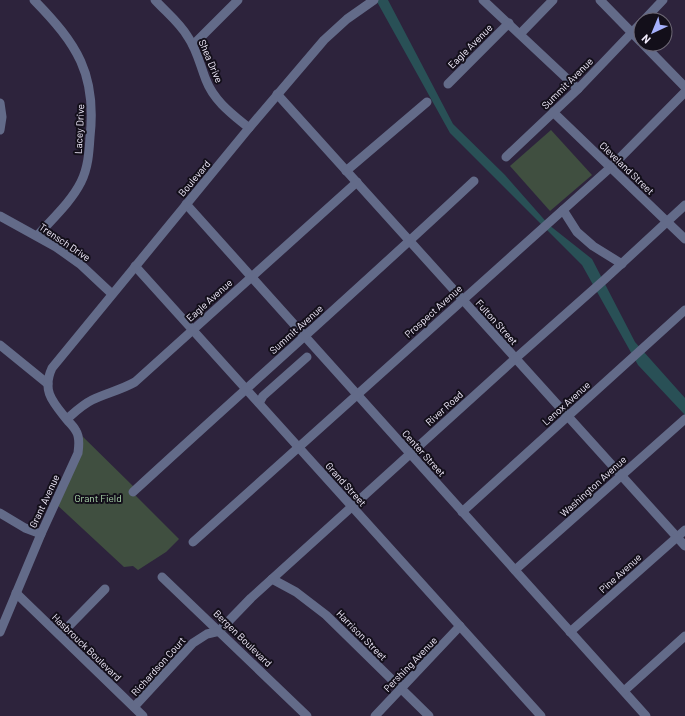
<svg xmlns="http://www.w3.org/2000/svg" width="685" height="716" font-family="Barlow,sans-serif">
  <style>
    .green { fill: #404f40 }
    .water { fill: #295056 }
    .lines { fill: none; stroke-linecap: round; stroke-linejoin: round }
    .minor { stroke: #636b89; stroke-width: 9 }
    .labels { text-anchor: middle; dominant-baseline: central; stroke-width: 4; stroke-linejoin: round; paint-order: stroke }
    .street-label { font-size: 10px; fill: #f3edfe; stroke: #130f1a }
    .park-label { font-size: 10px; fill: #aedaae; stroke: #130f1a }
  </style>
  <rect width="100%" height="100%" fill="#2d233c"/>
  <g class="green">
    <polygon points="551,130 592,175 550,211 510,166"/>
    <polygon points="76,430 136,489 133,493 179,539 166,552 138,570 133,566 124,567 55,503 76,460"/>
  </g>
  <polygon class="water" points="376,0 388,0 453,124 505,175 549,225 592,259 635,342 685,398 685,415 638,365 582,265 450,133"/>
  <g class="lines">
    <g class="minor">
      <path d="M34,0C77,44 97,74 90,137C89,153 88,168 81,182C71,202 52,219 37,236"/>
      <path d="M155,0C166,12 180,23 188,37C197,50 200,65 206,80C214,101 232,114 249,128"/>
      <polyline points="483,0 578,89"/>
      <polyline points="600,0 641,42"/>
      <polyline points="644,20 663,0"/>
      <polyline points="520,34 553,0"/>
      <polyline points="643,44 685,87"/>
      <polyline points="193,45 238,0"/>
      <polyline points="448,84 509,23"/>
      <polyline points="277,94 685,546"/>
      <polyline points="0,103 2,117 0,130"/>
      <polyline points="553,112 685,239"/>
      <polyline points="506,157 578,89 641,23"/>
      <polyline points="346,171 427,102"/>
      <polyline points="186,204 646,716"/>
      <polyline points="563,210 577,232 593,246 622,264"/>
      <polyline points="0,216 56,247 80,264 112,294"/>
      <polyline points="135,266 541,716"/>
      <polyline points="0,345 48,384"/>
      <polyline points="259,403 263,396 307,357"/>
      <path d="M67,419C75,412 82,405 92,400C106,393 121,390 135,382L357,182"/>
      <path d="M133,492C246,388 362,286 474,181"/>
      <polyline points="462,512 685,310"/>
      <polyline points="0,513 25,528 41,534"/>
      <polyline points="193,542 611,167 685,92"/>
      <polyline points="515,570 685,419"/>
      <polyline points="162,577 307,716"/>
      <polyline points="272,579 296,592 326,615 429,716"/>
      <polyline points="16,593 143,716"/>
      <path d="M0,632L41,534L78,453C79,446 80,437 76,431C74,427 71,424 68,421C54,403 41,392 52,368L249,128L324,40L347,19L374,0"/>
      <polyline points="570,632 685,530"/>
      <polyline points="60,635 105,589"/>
      <polyline points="624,691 685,636"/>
      <polyline points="134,707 193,643 207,634 220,631 222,628 251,598 516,358 604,280 685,205"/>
      <polyline points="375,716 460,626"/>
    </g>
  </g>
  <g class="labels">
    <g class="street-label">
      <text transform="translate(470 46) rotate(-45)">Eagle Avenue</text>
      <text transform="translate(211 61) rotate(67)">Shea Drive</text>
      <text transform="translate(567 83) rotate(-45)">Summit Avenue</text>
      <text transform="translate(79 129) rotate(-87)">Lacey Drive</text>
      <text transform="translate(627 168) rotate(44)">Cleveland Street</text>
      <text transform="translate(194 178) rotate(-50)">Boulevard</text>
      <text transform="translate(65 242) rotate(34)">Trensch Drive</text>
      <text transform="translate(209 300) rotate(-42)">Eagle Avenue</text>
      <text transform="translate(433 311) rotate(-42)">Prospect Avenue</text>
      <text transform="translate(497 322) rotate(48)">Fulton Street</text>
      <text transform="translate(296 329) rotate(-42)">Summit Avenue</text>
      <text transform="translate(566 403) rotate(-42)">Lenox Avenue</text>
      <text transform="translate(444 408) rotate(-42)">River Road</text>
      <text transform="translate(424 453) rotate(48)">Center Street</text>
      <text transform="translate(346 484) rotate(48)">Grand Street</text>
      <text transform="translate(593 486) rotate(-42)">Washington Avenue</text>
      <text transform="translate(44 501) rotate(-65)">Grant Avenue</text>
      <text transform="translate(620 573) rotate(-42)">Pine Avenue</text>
      <text transform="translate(362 635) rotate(45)">Harrison Street</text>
      <text transform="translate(243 638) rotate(44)">Bergen Boulevard</text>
      <text transform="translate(87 647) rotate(44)">Hasbrouck Boulevard</text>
      <text transform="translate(410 664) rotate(-46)">Pershing Avenue</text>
      <text transform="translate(158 666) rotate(-48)">Richardson Court</text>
    </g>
    <g class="park-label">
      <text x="98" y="498">Grant Field</text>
    </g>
  </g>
  <g transform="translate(653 32) rotate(224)"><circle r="19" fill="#130f1a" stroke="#6d6875"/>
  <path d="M0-3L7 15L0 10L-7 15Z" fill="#a6b1fc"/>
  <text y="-6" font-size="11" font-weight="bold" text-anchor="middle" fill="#f3edfe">N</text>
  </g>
</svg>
